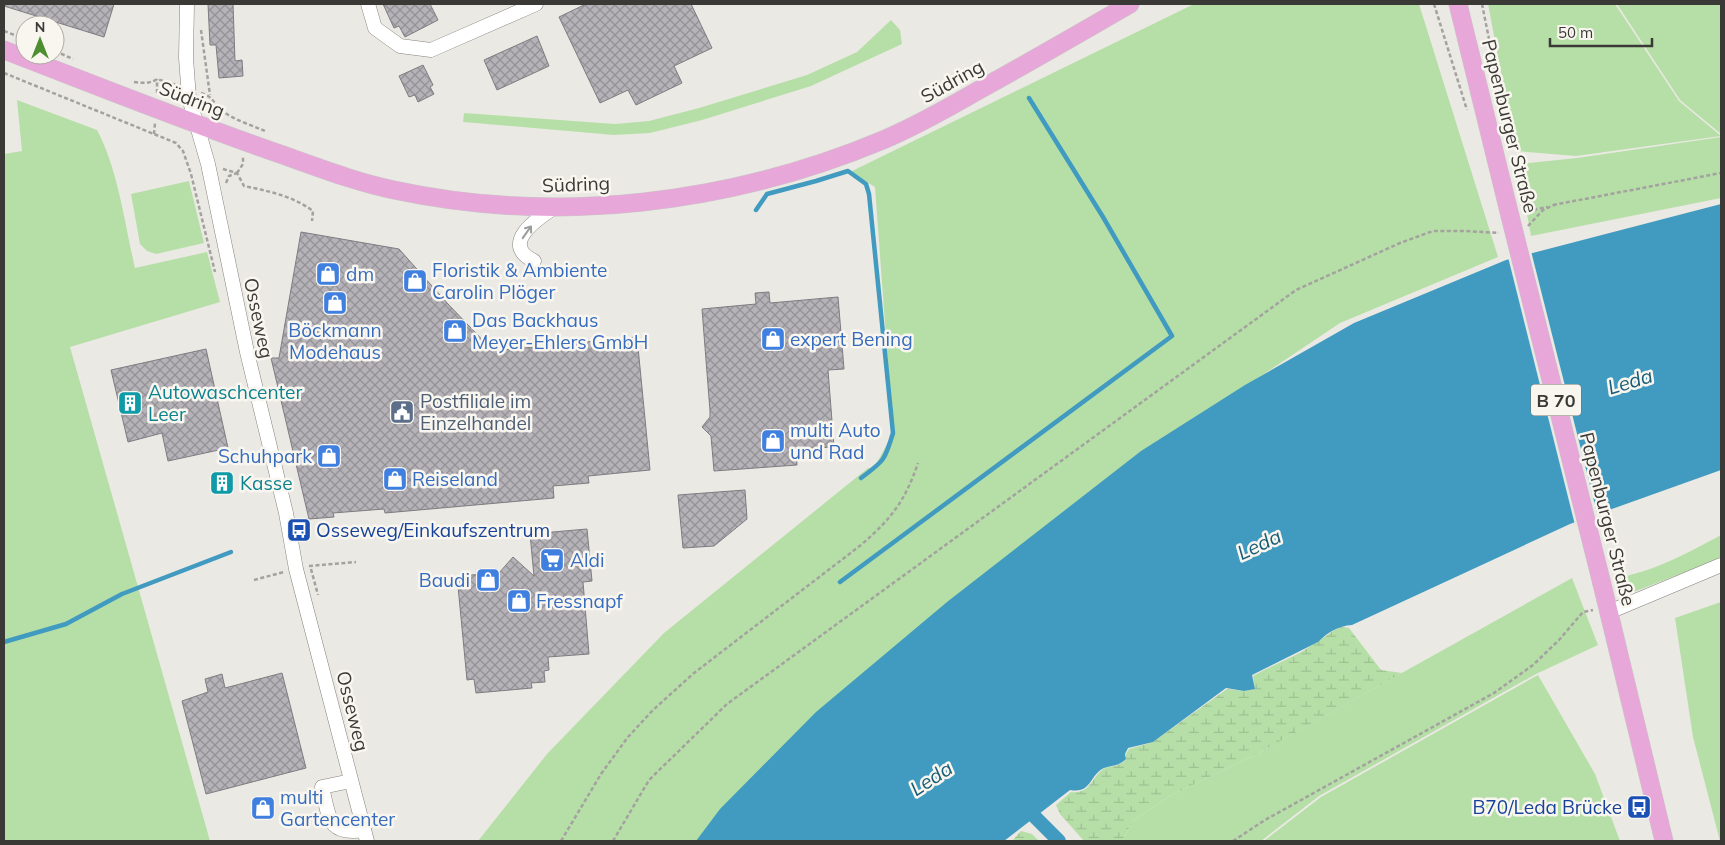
<svg xmlns="http://www.w3.org/2000/svg" width="1725" height="845" font-family="Mulish,sans-serif">
  <style>
    .grass { fill: #b6dfa8 }
    .wetland { fill: url(#wetland-marsh) }
    .water { fill: #419bc0 }
    .pier { fill: #ebe9e3 }
    .lines { fill: none; stroke-linecap: round; stroke-linejoin: round }
    .stream { stroke: #419bc0; stroke-width: 4.5 }
    .canal { stroke: #419bc0; stroke-width: 14 }
    .building { fill: url(#building-cross-hatch); stroke: #7e7c81 }
    .minor-casing { stroke: #85827d; stroke-width: 15 }
    .major-casing { stroke: #c8c8c7; stroke-width: 19 }
    .path { stroke: #a4a29e; stroke-width: 2.5; stroke-dasharray: 4 2.5; stroke-linecap: butt }
    .minor { stroke: #fff; stroke-width: 14 }
    .major { stroke: #e7a8d9; stroke-width: 18 }
    .major-bridge-casing { stroke: #c8c8c7; stroke-width: 19; stroke-linecap: butt }
    .major-bridge { stroke: #e7a8d9; stroke-width: 18 }
    .oneway { stroke: #9c9c9a }
    .labels { text-anchor: middle; dominant-baseline: central; stroke-width: 5; stroke-linejoin: round; paint-order: stroke }
    .shield { fill: #f9f6f0; stroke: #73726e; stroke-width: 1 }
    .shield-label { font-size: 18px; font-weight: bold; fill: #3a3936 }
    .street-label { font-size: 19px; fill: #3a3936; stroke: #f9f6f0 }
    .shop-label { font-size: 19px; fill: #366cbe; stroke: #f9f6f0; text-anchor: start }
    .culture-label { font-size: 19px; fill: #0d838f; stroke: #f9f6f0; text-anchor: start }
    .service-label { font-size: 19px; fill: #4e5e75; stroke: #f9f6f0; text-anchor: start }
    .transit-label { font-size: 19px; fill: #164399; stroke: #f9f6f0; text-anchor: start }
    .water-label { font-size: 20px; font-style: italic; fill: #175d77; stroke: #f9f6f0 }
  </style>
  <defs>
    <pattern id="wetland-marsh" width="20" height="14" patternUnits="userSpaceOnUse" patternTransform="scale(1.25)"><rect width="20" height="14" fill="#b6dfa8"/><path d="M1 5h8M5 5V1M11 12h8M15 12V8" fill="none" stroke="#9dc091"/></pattern>
    <pattern id="building-cross-hatch" width="8" height="8" patternUnits="userSpaceOnUse" patternTransform="scale(1.25)"><rect width="8" height="8" fill="#b5b2b8"/><path d="M0 0l8 8M0 8l8-8" fill="none" stroke="#949296"/></pattern>
  </defs>
  <rect width="100%" height="100%" fill="#ebe9e3"/>
  <g class="grass">
    <polygon points="1194,4 1419,4 1498,257 1340,323 1178,432 705,841 478,841 547,754 664,633 868,468 874,468 893,433 875,187 850,172"/>
    <polygon points="1488,4 1615,4 1679,101 1721,136 1576,156 1516,151"/>
    <polygon points="1617,4 1721,4 1721,134 1680,100"/>
    <polygon points="891,20 900,30 902,44 811,86 702,120 650,133 614,135 463,122 464,113 615,124 649,121 699,108 807,75 857,52"/>
    <path d="M17,100L97,130C118,169 125,225 135,268L207,252L220,302L70,347L210,841H4V154L22,151Z"/>
    <polygon points="1721,137 1721,198 1531,236 1518,164 1577,158"/>
    <polygon points="189,181 204,243 156,254 147,251 140,244 131,194"/>
    <path d="M1721,535V558L1631,593L1619,588L1615,578C1654,572 1687,553 1721,535Z"/>
    <polygon points="1572,578 1598,645 1536,674 1319,796 1261,841 1122,841 1133,821 1170,796 1255,755"/>
    <polygon points="1721,602 1721,841 1720,841 1693,737 1675,618"/>
    <polygon points="1538,675 1595,774 1620,841 1264,841 1321,797"/>
  </g>
  <g class="wetland">
    <path d="M1340,627L1349,628L1381,670L1402,673L1255,755L1170,796L1133,821L1122,841H1084L1060,814L1056,805L1071,792C1090,794 1090,780 1102,770C1110,764 1120,768 1126,759V754L1129,749L1153,742L1227,689L1244,691L1255,689L1253,676C1269,667 1287,660 1303,651C1316,643 1327,634 1340,627Z"/>
    <polygon points="1021,831 1032,834 1039,841 1012,841"/>
  </g>
  <path class="water" d="M1721,204V470L1570,524L1352,625C1338,626 1328,632 1318,642L1252,675L1255,689L1244,691L1226,688L1153,742L1128,748L1125,754L1126,759C1119,766 1113,765 1104,768C1089,775 1092,794 1070,790L1004,841H696L720,809L816,712L947,602L1141,451L1245,385L1354,323L1506,260Z"/>
  <polygon class="pier" points="1531,251 1598,517 1575,525 1508,257"/>
  <g class="lines">
    <g class="stream">
      <path d="M756,210L767,194L816,181L848,171L866,184L869,194L893,433C885,460 884,461 861,478"/>
      <polyline points="840,582 1172,336 1103,217 1029,98"/>
      <polyline points="4,642 66,624 122,594 231,552"/>
    </g>
    <polyline class="canal" points="1022,804 1059,841"/>
  </g>
  <g class="building">
    <polygon points="4,4 114,4 104,37 4,6"/>
    <polygon points="208,4 233,4 235,61 242,60 243,76 219,78 216,45 210,45"/>
    <polygon points="383,4 430,4 438,20 405,37 399,26 394,28"/>
    <polygon points="586,4 691,4 712,48 674,66 682,83 636,105 628,90 600,103 559,17"/>
    <polygon points="537,36 549,66 497,90 484,60"/>
    <polygon points="423,65 433,85 430,87 434,94 418,102 415,95 409,97 399,76"/>
    <polygon points="301,232 399,249 448,304 493,351 637,337 650,470 588,476 589,483 553,486 554,498 385,513 384,509 333,513 334,517 309,519 271,358 279,358"/>
    <polygon points="769,292 770,303 838,297 844,369 828,370 834,447 796,449 797,465 714,471 711,436 702,427 710,417 710,411 702,309 756,304 755,293"/>
    <polygon points="206,349 228,448 168,461 162,433 128,442 111,370"/>
    <polygon points="745,490 747,519 714,546 683,548 678,495"/>
    <polygon points="587,529 592,581 583,582 589,654 548,657 549,670 544,671 545,682 531,683 532,688 476,693 474,679 467,680 457,576 499,573 513,557 534,576 530,534"/>
    <polygon points="282,673 306,768 206,794 182,701 208,692 205,679 222,674 225,688"/>
  </g>
  <g class="lines">
    <defs>
      <g id="minor">
        <polyline points="187,4 186,58 189,98 208,164 247,352 286,513 296,569 367,841"/>
        <polyline points="368,4 375,28 400,46 431,50 536,4"/>
        <path d="M534,261C499,244 538,218 555,207"/>
        <polyline points="1609,612 1721,565"/>
        <path d="M351,781L322,787C329,816 327,836 364,830"/>
      </g>
      <g id="major">
        <polyline points="1458,4 1510,216"/>
        <path d="M4,50C95,85 187,122 280,154C317,167 355,182 394,190C557,225 730,204 883,140C916,126 948,108 979,90C1030,62 1080,33 1130,4"/>
        <polyline points="1602,584 1664,841"/>
      </g>
    </defs>
    <use href="#minor" class="minor-casing"/>
    <use href="#major" class="major-casing"/>
    <g class="path">
      <polyline points="1434,4 1467,110"/>
      <polyline points="1482,4 1499,89 1502,113"/>
      <polyline points="201,30 210,95"/>
      <polyline points="4,31 25,39"/>
      <polyline points="55,51 73,59"/>
      <polyline points="4,73 176,143 183,151 191,174 215,272"/>
      <path d="M134,82C142,83 150,84 157,79L176,85"/>
      <polyline points="157,93 157,79"/>
      <path d="M201,93C214,97 212,102 221,110C234,120 251,125 265,131"/>
      <polyline points="154,134 155,123"/>
      <path d="M223,169L237,173L244,186C268,191 293,196 313,211L312,221"/>
      <polyline points="237,173 243,164 243,157"/>
      <polyline points="226,183 229,176 237,173"/>
      <polyline points="1553,205 1721,173"/>
      <polyline points="1527,211 1548,207"/>
      <polyline points="1528,226 1543,210 1554,205"/>
      <polyline points="309,566 356,562"/>
      <polyline points="311,569 318,595"/>
      <polyline points="254,580 284,572"/>
      <path d="M561,841L601,774L628,737L653,710L694,673L861,545C892,518 905,501 918,463"/>
      <polyline points="613,841 649,780 727,704 1296,290 1400,243 1433,231 1465,231 1499,233"/>
      <polyline points="1233,841 1265,820 1494,693 1533,665 1559,640 1583,612 1593,610"/>
    </g>
    <use href="#minor" class="minor"/>
    <use href="#major" class="major"/>
    <defs>
      <polyline id="major-bridge" points="1510,216 1602,584"/>
    </defs>
    <use href="#major-bridge" class="major-bridge-casing"/>
    <use href="#major-bridge" class="major-bridge"/>
  </g>
  <defs><path id="oneway-shaft" d="M-6 0H5M1.5-3L5.5 0L1.5 3" fill="none" stroke-width="1.6" stroke-linecap="round" stroke-linejoin="round" transform="scale(1.25)"/></defs>
  <use class="oneway" href="#oneway-shaft" transform="translate(527 232) rotate(-55)"/>
  <defs>
    <symbol id="shop-square" viewBox="-11 -11 22 22"><rect x="-9" y="-9" width="18" height="18" rx="4" fill="#3f7fe0" stroke="#f9f6f0"/><path d="M-5-2.5h2.3a2.7 3.5 0 0 1 5.4 0H5L5.5 6h-11ZM-1.5-2.5h3a1.5 2.3 0 0 0-3 0Z" fill="#fff"/></symbol>
    <symbol id="building-square" viewBox="-11 -11 22 22"><rect x="-9" y="-9" width="18" height="18" rx="4" fill="#0f9aa8" stroke="#f9f6f0"/><path d="M-4-6H4V6H1V3H-1V6H-4ZM-2.5-4.3h1.7v1.8h-1.7ZM.8-4.3h1.7v1.8H.8ZM-2.5-1h1.7V.8h-1.7ZM.8-1h1.7V.8H.8Z" fill="#fff"/></symbol>
    <symbol id="civic-square" viewBox="-11 -11 22 22"><rect x="-9" y="-9" width="18" height="18" rx="4" fill="#5c6f8a" stroke="#f9f6f0"/><path d="M-.6-6.5H3V-4.5H.6V-3L4-1V1h2V6H-6V1h2V-1L-.6-3ZM-1.2 2.5V6h2.4V2.5Z" fill="#fff"/></symbol>
    <symbol id="bus-square" viewBox="-11 -11 22 22"><rect x="-9" y="-9" width="18" height="18" rx="4" fill="#1a4fb4" stroke="#f9f6f0"/><path d="M-5-6H5V4H4V6H2V4H-2V6H-4V4H-5ZM-3.5-4V0h7V-4ZM-3.5 1.2v1.5H-2V1.2ZM2 1.2v1.5H3.5V1.2Z" fill="#fff"/></symbol>
    <symbol id="supermarket-square" viewBox="-11 -11 22 22"><rect x="-9" y="-9" width="18" height="18" rx="4" fill="#3f7fe0" stroke="#f9f6f0"/><path d="M-6-5.5h2.5l.6 2H6L4.5 2H-2.5L-4.4-4H-6ZM-1.5 3.2a1.3 1.3 0 1 0 .1 0ZM3 3.2a1.3 1.3 0 1 0 .1 0Z" fill="#fff"/></symbol>
  </defs>
  <g fill-rule="evenodd">
    <use href="#shop-square" x="314" y="260" width="28" height="28"/>
    <use href="#shop-square" x="401" y="267" width="28" height="28"/>
    <use href="#shop-square" x="321" y="289" width="28" height="28"/>
    <use href="#shop-square" x="441" y="317" width="28" height="28"/>
    <use href="#shop-square" x="759" y="325" width="28" height="28"/>
    <use href="#building-square" x="116" y="389" width="28" height="28"/>
    <use href="#civic-square" x="388" y="398" width="28" height="28"/>
    <use href="#shop-square" x="759" y="427" width="28" height="28"/>
    <use href="#shop-square" x="315" y="442" width="28" height="28"/>
    <use href="#shop-square" x="381" y="465" width="28" height="28"/>
    <use href="#building-square" x="208" y="469" width="28" height="28"/>
    <use href="#bus-square" x="285" y="516" width="28" height="28"/>
    <use href="#supermarket-square" x="538" y="546" width="28" height="28"/>
    <use href="#shop-square" x="474" y="566" width="28" height="28"/>
    <use href="#shop-square" x="505" y="587" width="28" height="28"/>
    <use href="#bus-square" x="1625" y="793" width="28" height="28"/>
    <use href="#shop-square" x="249" y="794" width="28" height="28"/>
  </g>
  <g class="labels">
    <rect class="shield" x="1531" y="384.5" width="50" height="31" rx="4"/>
    <g class="shield-label">
      <text x="1556" y="400">B 70</text>
    </g>
    <g class="street-label">
      <text transform="translate(952 81) rotate(-29)">Südring</text>
      <text transform="translate(192 99) rotate(21)">Südring</text>
      <text transform="translate(1510 126) rotate(76)">Papenburger Straße</text>
      <text transform="translate(576 184) rotate(-2)">Südring</text>
      <text transform="translate(259 318) rotate(78)">Osseweg</text>
      <text transform="translate(1608 519) rotate(76)">Papenburger Straße</text>
      <text transform="translate(353 711) rotate(76)">Osseweg</text>
    </g>
    <g class="shop-label">
      <text x="432" y="270">Floristik &amp; Ambiente<tspan x="432" dy="22">Carolin Plöger</tspan></text>
      <text x="346" y="274">dm</text>
      <text x="472" y="320">Das Backhaus<tspan x="472" dy="22">Meyer-Ehlers GmbH</tspan></text>
      <text x="335" y="330" text-anchor="middle">Böckmann<tspan x="335" dy="22">Modehaus</tspan></text>
      <text x="790" y="339">expert Bening</text>
      <text x="790" y="430">multi Auto<tspan x="790" dy="22">und Rad</tspan></text>
      <text x="312" y="456" text-anchor="end">Schuhpark</text>
      <text x="412" y="479">Reiseland</text>
      <text x="570" y="560">Aldi</text>
      <text x="470" y="580" text-anchor="end">Baudi</text>
      <text x="536" y="601">Fressnapf</text>
      <text x="280" y="797">multi<tspan x="280" dy="22">Gartencenter</tspan></text>
    </g>
    <g class="culture-label">
      <text x="148" y="392">Autowaschcenter<tspan x="148" dy="22">Leer</tspan></text>
      <text x="240" y="483">Kasse</text>
    </g>
    <g class="service-label">
      <text x="420" y="401">Postfiliale im<tspan x="420" dy="22">Einzelhandel</tspan></text>
    </g>
    <g class="transit-label">
      <text x="316" y="530">Osseweg/Einkaufszentrum</text>
      <text x="1622" y="807" text-anchor="end">B70/Leda Brücke</text>
    </g>
    <g class="water-label">
      <text transform="translate(1630 381) rotate(-17)">Leda</text>
      <text transform="translate(1259 544) rotate(-25)">Leda</text>
      <text transform="translate(931 778) rotate(-33)">Leda</text>
    </g>
  </g>
  <rect width="1725" height="845" fill="none" stroke="#3a3936" stroke-width="10"/>
  <g transform="translate(40 40)"><circle r="24" fill="#f9f6f0" stroke="#adaaa6"/>
  <path d="M0-4L9 19L0 12L-9 19Z" fill="#4d8e31"/>
  <text y="-8" font-size="14" font-weight="bold" text-anchor="middle" fill="#3a3936">N</text>
  </g>
  <path d="M1550 38v8h102v-8" fill="none" stroke="#3a3936" stroke-width="2.5"/>
  <text x="1558" y="38" font-size="15" fill="#3a3936" stroke="#f9f6f0" stroke-width="4" paint-order="stroke">50 m</text>
</svg>
